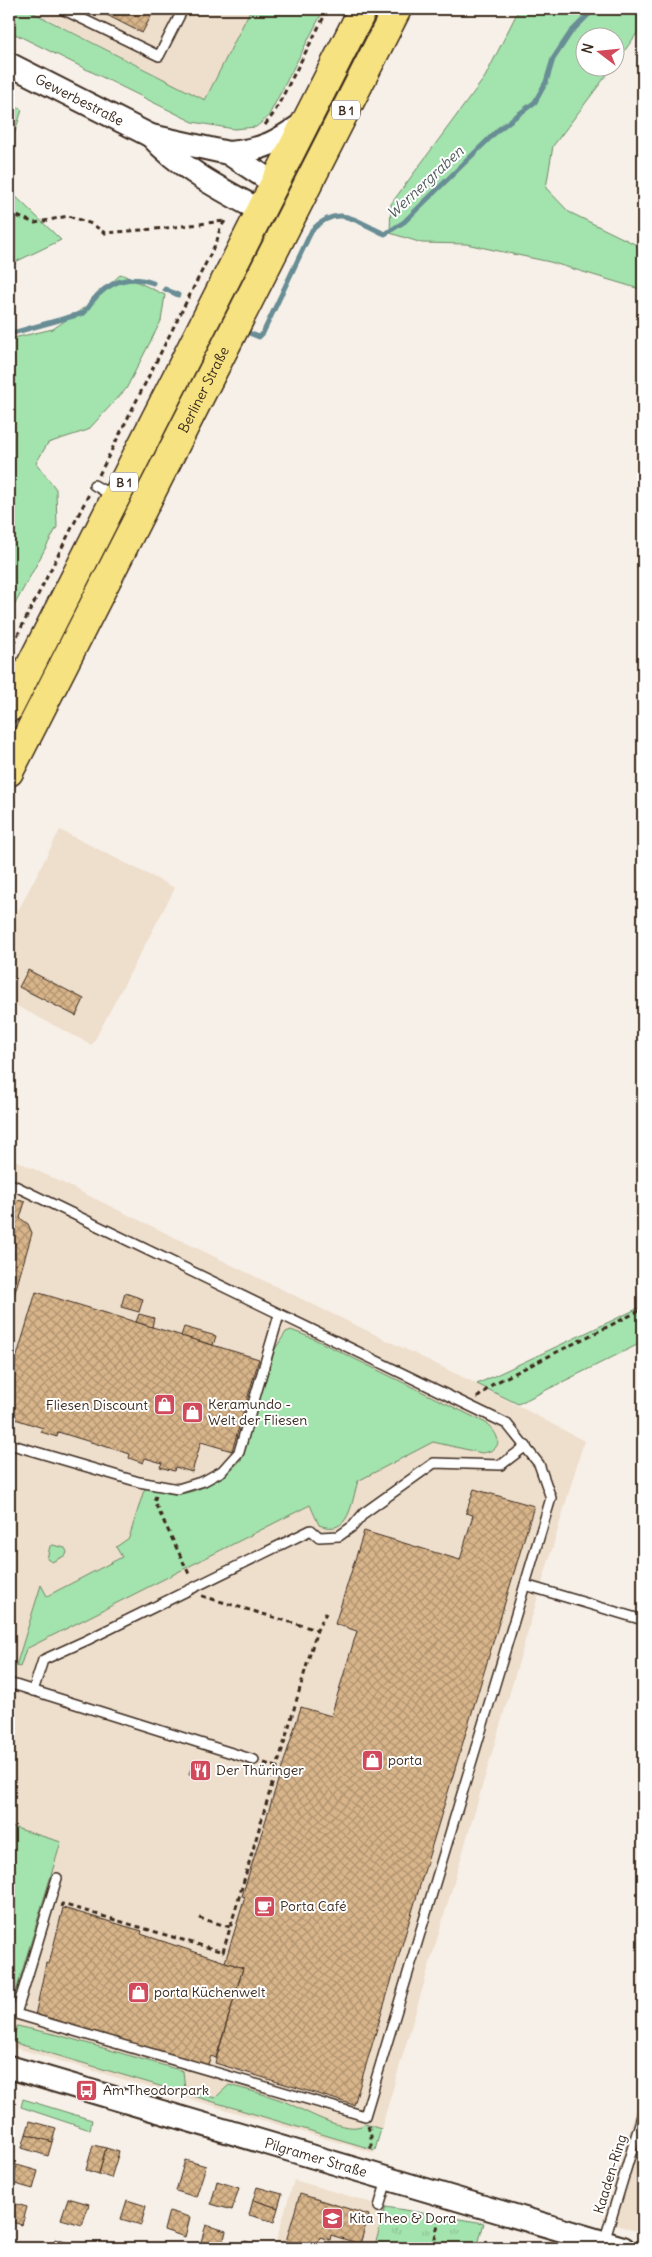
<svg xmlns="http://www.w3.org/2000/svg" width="652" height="2257" font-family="Delius,sans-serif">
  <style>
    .built { fill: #eedecc }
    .green { fill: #a3e3ad; stroke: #6f8666 }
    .park { fill: url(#park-tufts); stroke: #6f8666 }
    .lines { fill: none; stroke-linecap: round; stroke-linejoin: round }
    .stream { stroke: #678d95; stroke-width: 5 }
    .building { fill: url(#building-cross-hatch); stroke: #3b2a1e }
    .service-casing { stroke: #3b2a1e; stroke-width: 12 }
    .tertiary-casing { stroke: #3b2a1e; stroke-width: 26 }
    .primary-casing { stroke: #3b2a1e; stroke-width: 31 }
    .path { stroke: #3b2a1e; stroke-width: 3; stroke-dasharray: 5 4; stroke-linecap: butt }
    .service { stroke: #fff; stroke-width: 9 }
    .tertiary { stroke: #fff; stroke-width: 22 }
    .primary { stroke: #f7e281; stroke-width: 28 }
    .labels { text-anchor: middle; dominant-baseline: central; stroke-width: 4; stroke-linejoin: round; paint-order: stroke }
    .shield { fill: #fff; stroke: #766a62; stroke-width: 1 }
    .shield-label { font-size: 12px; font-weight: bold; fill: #3b2a1e }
    .street-label { font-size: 14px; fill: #3b2a1e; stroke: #fff }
    .poi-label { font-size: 14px; fill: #3b2a1e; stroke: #fff; text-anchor: start }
    .water-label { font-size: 15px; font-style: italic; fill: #515c5a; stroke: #fff }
  </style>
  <defs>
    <pattern id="park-tufts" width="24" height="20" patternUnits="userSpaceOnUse" patternTransform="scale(1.25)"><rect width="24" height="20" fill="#a3e3ad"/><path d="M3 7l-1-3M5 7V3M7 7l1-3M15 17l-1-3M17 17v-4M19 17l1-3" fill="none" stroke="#8dc394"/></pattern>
    <pattern id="building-cross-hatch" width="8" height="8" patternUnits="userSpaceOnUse" patternTransform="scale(1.25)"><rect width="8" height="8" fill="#d8b58a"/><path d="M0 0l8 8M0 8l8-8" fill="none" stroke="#b09370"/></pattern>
  </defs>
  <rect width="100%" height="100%" fill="#f7f0e8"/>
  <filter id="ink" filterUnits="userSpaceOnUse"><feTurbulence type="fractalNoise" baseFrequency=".02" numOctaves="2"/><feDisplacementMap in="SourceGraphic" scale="10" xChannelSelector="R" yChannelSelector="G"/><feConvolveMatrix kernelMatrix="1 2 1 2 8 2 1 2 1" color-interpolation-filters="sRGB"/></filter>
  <g filter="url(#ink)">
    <g class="built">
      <polygon points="29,9 251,9 205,100"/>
      <polygon points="60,830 175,888 92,1045 9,1002 9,928"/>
      <polygon points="9,1157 477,1384 584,1441 374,2153 9,2046"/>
      <polygon points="643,2086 643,2233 603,2221"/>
      <polygon points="294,2180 386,2207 374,2248 274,2248"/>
    </g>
    <g class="green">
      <polygon points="9,9 26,9 205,100 251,9 324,9 268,117 256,127 234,129 193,122 9,31"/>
      <polygon points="519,9 643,9 643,25 615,64 614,38 584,38 584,68 612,68 553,146 546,188 569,212 643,248 643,290 550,262 466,244 422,243 390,233 391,204 485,77"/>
      <polygon points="9,103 22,110 9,150"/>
      <polygon points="9,190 61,240 9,265"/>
      <polygon points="121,274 165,295 161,321 126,389 88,430 48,443 36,463 56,489 57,527 9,615 9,339 53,329 85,307"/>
      <polygon points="643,1306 643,1342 518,1404 477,1384"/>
      <path d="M291,1330L312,1338L486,1423C500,1435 505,1450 482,1453L433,1442L358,1481C351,1503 350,1537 319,1525L310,1505L26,1649L20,1667L16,1666L41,1585L47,1596L122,1557L116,1547L129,1538L144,1490L149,1487C157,1490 167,1494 175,1494C199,1494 226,1476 241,1460L275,1349L286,1332Z"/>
      <polygon points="53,1545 65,1548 67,1552 66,1555 52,1562 47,1559 50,1546"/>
      <polygon points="9,1826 61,1842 9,2015"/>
      <path d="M17,2026L58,2035L183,2071L185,2089L215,2098L229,2085C247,2090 265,2094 281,2100C299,2107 347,2137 365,2124L381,2129L375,2150L12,2042Z"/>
      <polygon points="23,2099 92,2120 90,2130 21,2107"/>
    </g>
    <polygon class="park" points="386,2207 484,2223 477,2248 374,2248"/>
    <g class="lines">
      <g class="stream">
        <polyline points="165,289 178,295"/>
        <path d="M249,333L259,337L263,333L312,230C339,203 355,221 385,234L404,222L498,130L535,102L546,82L553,59L571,32L594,9"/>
        <path d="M9,334L84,313C99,287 123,272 153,283"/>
      </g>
    </g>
    <g class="building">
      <polygon points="95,9 155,9 142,33"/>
      <polygon points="28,970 84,999 76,1016 19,987"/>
      <polygon points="9,1197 25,1202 20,1218 28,1224 32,1233 9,1313"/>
      <polygon points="36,1292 259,1359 232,1451 201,1442 192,1472 175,1467 174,1471 160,1467 162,1463 145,1458 143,1463 129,1458 130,1454 58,1432 57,1437 41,1432 43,1428 9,1417 9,1383"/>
      <polygon points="125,1293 143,1299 139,1312 121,1307"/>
      <polygon points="139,1314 154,1318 152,1327 136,1322"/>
      <polygon points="184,1327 216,1336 213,1345 181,1336"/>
      <polygon points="474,1489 534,1506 354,2105 215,2063 243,1968 225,1962 245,1897 242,1896 301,1707 331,1716 357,1631 335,1624 364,1531 460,1560 473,1515 466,1513"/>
      <polygon points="193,1761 210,1766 206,1779 189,1774"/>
      <polygon points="63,1908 142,1931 141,1934 243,1968 216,2058 211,2056 207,2067 35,2016 46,1963 49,1964"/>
      <polygon points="30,2121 56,2128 52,2142 26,2134"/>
      <polygon points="26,2134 52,2142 48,2156 22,2148"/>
      <polygon points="93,2145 106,2148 99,2174 86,2170"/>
      <polygon points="106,2148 119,2152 111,2178 99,2174"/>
      <polygon points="185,2160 206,2166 196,2197 176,2191"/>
      <polygon points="17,2165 38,2171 33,2189 12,2183"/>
      <polygon points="217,2181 239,2188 232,2210 211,2204"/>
      <polygon points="257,2187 282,2194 278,2208 253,2200"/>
      <polygon points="300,2194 369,2215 360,2244 331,2235 330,2240 320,2237 316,2248 284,2248"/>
      <polygon points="68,2198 89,2204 82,2225 61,2219"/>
      <polygon points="127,2200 146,2206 141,2225 121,2219"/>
      <polygon points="253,2200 278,2208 274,2222 249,2215"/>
      <polygon points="9,2202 27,2207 22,2225 9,2221"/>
      <polygon points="169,2211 190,2217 185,2237 164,2230"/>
      <polygon points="206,2225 226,2231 222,2248 200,2245"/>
      <polygon points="55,2239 76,2245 75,2248 52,2248"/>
      <polygon points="9,2241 17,2243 15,2248 9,2248"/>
      <polygon points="245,2241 264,2247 263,2248 243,2248"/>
      <polygon points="486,2243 506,2248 485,2248"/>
    </g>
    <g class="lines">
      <defs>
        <g id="service">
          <polyline points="62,9 159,56 183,9"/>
          <polyline points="94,485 113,496"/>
          <polyline points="9,1183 507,1424 539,1464 551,1498 365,2116 16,2014 57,1878"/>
          <polyline points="9,1444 139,1482 178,1489 204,1481 222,1471 239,1452 279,1315"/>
          <polyline points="525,1585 643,1620"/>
          <polyline points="9,1683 254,1760"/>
          <polyline points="33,1691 43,1660 87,1640 311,1530 319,1537 339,1536 353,1526 364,1513 434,1463 501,1465 526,1446"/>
          <polyline points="379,2207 387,2180"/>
          <polyline points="604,2242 643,2113"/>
        </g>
        <g id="tertiary">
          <path id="s1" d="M9,64L151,136L228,153L275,184"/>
          <path d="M151,136C181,169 222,190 261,211"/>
          <path d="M228,153C264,150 277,142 307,121"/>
          <path id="s2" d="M9,2067L623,2248"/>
        </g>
        <g id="primary">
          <polyline points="9,708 363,9"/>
          <path id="s3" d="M9,772L397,9"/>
        </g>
      </defs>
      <use href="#service" class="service-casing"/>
      <use href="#tertiary" class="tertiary-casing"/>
      <use href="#primary" class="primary-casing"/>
      <g class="path">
        <polyline points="265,125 274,113 328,9"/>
        <polyline points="9,213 35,223 68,216 92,224 105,233 166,228 224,221"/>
        <polyline points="99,475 217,241 220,228 225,221"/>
        <polyline points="9,652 89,494"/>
        <polyline points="477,1398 493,1384 643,1309"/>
        <polyline points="156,1496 154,1501 190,1576"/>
        <polyline points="202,1596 317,1630"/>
        <polyline points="264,1763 277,1767"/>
        <polyline points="61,1907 62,1904 223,1952 317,1630 326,1613"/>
        <polyline points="199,1918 230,1927"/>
        <polyline points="368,2126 371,2136 371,2151"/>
        <polyline points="433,2248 440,2214"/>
      </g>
      <use href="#service" class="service"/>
      <use href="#tertiary" class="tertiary"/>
      <use href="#primary" class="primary"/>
    </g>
  </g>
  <defs>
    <symbol id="shop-square" viewBox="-11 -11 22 22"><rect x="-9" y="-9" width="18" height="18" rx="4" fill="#d1495b" stroke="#fff"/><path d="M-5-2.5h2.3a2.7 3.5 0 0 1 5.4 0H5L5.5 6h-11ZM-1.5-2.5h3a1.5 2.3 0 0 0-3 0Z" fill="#fff"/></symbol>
    <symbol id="restaurant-square" viewBox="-11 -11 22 22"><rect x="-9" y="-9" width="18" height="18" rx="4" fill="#d1495b" stroke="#fff"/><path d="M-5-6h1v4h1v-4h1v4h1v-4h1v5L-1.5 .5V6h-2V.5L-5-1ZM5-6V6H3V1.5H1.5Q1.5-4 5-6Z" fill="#fff"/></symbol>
    <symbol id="cafe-square" viewBox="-11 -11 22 22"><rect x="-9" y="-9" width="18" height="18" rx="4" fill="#d1495b" stroke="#fff"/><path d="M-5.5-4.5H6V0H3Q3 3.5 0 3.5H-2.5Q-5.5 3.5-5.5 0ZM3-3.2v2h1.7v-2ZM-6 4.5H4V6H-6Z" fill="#fff"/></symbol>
    <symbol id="bus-square" viewBox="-11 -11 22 22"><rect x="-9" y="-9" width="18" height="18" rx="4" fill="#d1495b" stroke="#fff"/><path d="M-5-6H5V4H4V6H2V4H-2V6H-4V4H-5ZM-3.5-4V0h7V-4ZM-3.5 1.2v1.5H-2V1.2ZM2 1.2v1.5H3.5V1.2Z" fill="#fff"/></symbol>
    <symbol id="school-square" viewBox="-11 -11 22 22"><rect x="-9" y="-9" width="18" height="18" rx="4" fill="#d1495b" stroke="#fff"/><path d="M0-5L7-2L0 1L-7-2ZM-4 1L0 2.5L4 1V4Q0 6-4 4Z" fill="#fff"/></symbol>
  </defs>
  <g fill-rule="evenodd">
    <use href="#shop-square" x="152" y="1392" width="25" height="25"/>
    <use href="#shop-square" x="180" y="1400" width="25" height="25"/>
    <use href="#shop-square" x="360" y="1748" width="25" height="25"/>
    <use href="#restaurant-square" x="188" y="1758" width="25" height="25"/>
    <use href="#cafe-square" x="252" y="1894" width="25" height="25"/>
    <use href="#shop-square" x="126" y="1980" width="25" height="25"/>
    <use href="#bus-square" x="74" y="2078" width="25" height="25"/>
    <use href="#school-square" x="320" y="2206" width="25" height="25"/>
  </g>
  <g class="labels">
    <g class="shield">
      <rect x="332" y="100.5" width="28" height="19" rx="4"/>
      <rect x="110" y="472.5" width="28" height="19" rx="4"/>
    </g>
    <g class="shield-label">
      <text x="346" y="110">B 1</text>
      <text x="124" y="482">B 1</text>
    </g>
    <g class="street-label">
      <text stroke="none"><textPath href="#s1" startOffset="79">Gewerbestraße</textPath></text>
      <text stroke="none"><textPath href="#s3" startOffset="429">Berliner Straße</textPath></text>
      <text stroke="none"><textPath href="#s2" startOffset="320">Pilgramer Straße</textPath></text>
      <text transform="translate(610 2174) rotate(-73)">Kaaden-Ring</text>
    </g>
    <g class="poi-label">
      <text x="208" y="1404">Keramundo -<tspan x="208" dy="16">Welt der Fliesen</tspan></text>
      <text x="148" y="1405" text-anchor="end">Fliesen Discount</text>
      <text x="388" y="1760">porta</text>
      <text x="216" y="1770">Der Thüringer</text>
      <text x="280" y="1906">Porta Café</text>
      <text x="154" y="1992">porta Küchenwelt</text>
      <text x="103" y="2090">Am Theodorpark</text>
      <text x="349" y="2218">Kita Theo &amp; Dora</text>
    </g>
    <g class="water-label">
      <text transform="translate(425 182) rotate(-43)">Wernergraben</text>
    </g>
  </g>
  <rect width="652" height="2257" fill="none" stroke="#fff" stroke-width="30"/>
  <rect x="15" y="15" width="622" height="2227" fill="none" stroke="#3b2a1e" stroke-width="2" filter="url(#ink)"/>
  <g transform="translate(600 52) rotate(286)"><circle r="24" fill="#ffffff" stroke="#b1aaa5"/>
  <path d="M0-4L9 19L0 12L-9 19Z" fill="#d1495b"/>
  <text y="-8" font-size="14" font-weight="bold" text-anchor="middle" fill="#3b2a1e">N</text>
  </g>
</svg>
